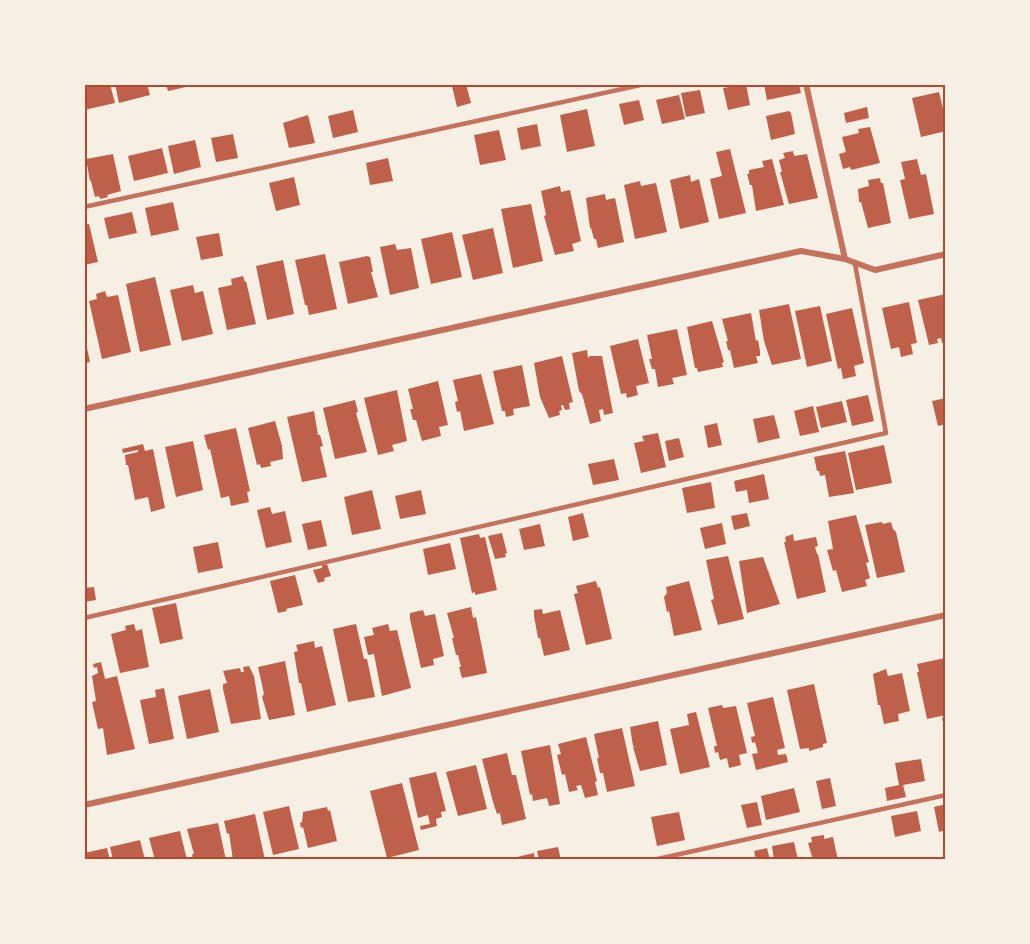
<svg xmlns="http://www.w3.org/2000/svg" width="1030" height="944" font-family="'Archivo Narrow',sans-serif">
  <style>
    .building { fill: #bf614a }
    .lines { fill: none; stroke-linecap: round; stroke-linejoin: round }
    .service { stroke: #c5725c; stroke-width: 4.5 }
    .minor { stroke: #c5725c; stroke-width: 6 }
    .neatline { fill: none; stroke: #b5482f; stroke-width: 2 }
  </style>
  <rect width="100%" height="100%" fill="#f6efe4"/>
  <g class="building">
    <polygon points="84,84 110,84 115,103 84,110"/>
    <polygon points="115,84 147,84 150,95 119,103"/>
    <polygon points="166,84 195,84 195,85 168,91"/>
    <polygon points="461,84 466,84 471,103 457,107 452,86"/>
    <polygon points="746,84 750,105 728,110 723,88"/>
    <polygon points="764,84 799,84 801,93 767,100"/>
    <polygon points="700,90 705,113 686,117 681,93"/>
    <polygon points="939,92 946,121 946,131 921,137 912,98"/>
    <polygon points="679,95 685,119 662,124 656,100"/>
    <polygon points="639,100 644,120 624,125 619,104"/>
    <polygon points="867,107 869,118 846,123 844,113"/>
    <polygon points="587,109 595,146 567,152 560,115"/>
    <polygon points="353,110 358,132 333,138 328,116"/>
    <polygon points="789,111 791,113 795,134 771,140 766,116"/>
    <polygon points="308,115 315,143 289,148 283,123"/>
    <polygon points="537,124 541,146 521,150 517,128"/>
    <polygon points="870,127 880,163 851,170 850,167 843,169 839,154 846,152 842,137 859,133 858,129"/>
    <polygon points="499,130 506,160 480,165 474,135"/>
    <polygon points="233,134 238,158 216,162 211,138"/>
    <polygon points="195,140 201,167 174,174 168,146"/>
    <polygon points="162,148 168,173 134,181 128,156"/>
    <polygon points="730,149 746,213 719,219 710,179 722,176 716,152"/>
    <polygon points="793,151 794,156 807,154 818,198 789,204 780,172 782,172 779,160 785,158 783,153"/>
    <polygon points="113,154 121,191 107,195 108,197 100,199 99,196 95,197 91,181 90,181 86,159"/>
    <polygon points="388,158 393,181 370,185 366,163"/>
    <polygon points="772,159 784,205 756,211 752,185 750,185 747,174 749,174 749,170 764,167 762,161"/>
    <polygon points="917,159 921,175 926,174 934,214 909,219 900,180 905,179 901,162"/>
    <polygon points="690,175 691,182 699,179 709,222 680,229 670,180"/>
    <polygon points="294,177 300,205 276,211 269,183"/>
    <polygon points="880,178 881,183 883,183 891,223 868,228 861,202 859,202 858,189 869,186 868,180"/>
    <polygon points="640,181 641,186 656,183 667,232 635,239 624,185"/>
    <polygon points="560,186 561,192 570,190 581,241 572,244 574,251 555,255 544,216 546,215 541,191"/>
    <polygon points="605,194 606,200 615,198 624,242 598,248 596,239 594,239 591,228 590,228 586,198"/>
    <polygon points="173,202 179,230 151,236 145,208"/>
    <polygon points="531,204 543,261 513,268 501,209"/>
    <polygon points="132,212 137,233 109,239 104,218"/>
    <polygon points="89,224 98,262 84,265 84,225"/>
    <polygon points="493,228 503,273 473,280 462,235"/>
    <polygon points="452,232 462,277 431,284 421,239"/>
    <polygon points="219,233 223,256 201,260 196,237"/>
    <polygon points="395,244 397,250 411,248 419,288 390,295 380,247"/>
    <polygon points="325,254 337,309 309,315 307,305 305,305 295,260"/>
    <polygon points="367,256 370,257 373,272 371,272 378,297 348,304 339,262"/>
    <polygon points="283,260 294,314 267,320 256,266"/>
    <polygon points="243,276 245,282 246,281 256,324 227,330 218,288 232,285 231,279"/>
    <polygon points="155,277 171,345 140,352 126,284"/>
    <polygon points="193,285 195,293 203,291 213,334 182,341 170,290"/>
    <polygon points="105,291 107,297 118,295 131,352 102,359 89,301 97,299 96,294"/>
    <polygon points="946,294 946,342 942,343 941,338 937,339 938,343 929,345 918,300"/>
    <polygon points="909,302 917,343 911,344 913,354 901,357 899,347 891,349 882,308"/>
    <polygon points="789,304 801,359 772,365 764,341 759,310"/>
    <polygon points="820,306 832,361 807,367 795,311"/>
    <polygon points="852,308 864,363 854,366 856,376 843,379 841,368 838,369 826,314"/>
    <polygon points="751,313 756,341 758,340 760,351 760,356 756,356 758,363 734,368 730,350 728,350 726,341 728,341 722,319"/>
    <polygon points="712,321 724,362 722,363 723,367 698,372 697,368 695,368 687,327"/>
    <polygon points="677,329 687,375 672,378 674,384 658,387 655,369 652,369 649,359 652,359 647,335"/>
    <polygon points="84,334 90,362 84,363"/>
    <polygon points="638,339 649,383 636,386 638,395 627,398 626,393 621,394 610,346"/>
    <polygon points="587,350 588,358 590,356 602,356 613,413 604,415 603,409 599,410 601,421 590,424 582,394 579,391 572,353"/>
    <polygon points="562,356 573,402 569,403 570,409 565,410 563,405 561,405 562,410 559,411 560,415 549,418 540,397 534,363"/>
    <polygon points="522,365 530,406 513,409 514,415 506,417 505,411 502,411 493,371"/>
    <polygon points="481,374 494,424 464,431 460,411 457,412 455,402 458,401 453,380"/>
    <polygon points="438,381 448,425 439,427 441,436 422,441 416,420 413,420 410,409 413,409 408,389"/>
    <polygon points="397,390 407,441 392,445 394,451 378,455 364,398"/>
    <polygon points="868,395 874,421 852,426 846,400"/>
    <polygon points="946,398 946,424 938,426 932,401"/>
    <polygon points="355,400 358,412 356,413 367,452 335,459 323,408"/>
    <polygon points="842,401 847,422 821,428 816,407"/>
    <polygon points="813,406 819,432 800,436 794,411"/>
    <polygon points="314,411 318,435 320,435 323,446 320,447 327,477 302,482 287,417"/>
    <polygon points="774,415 780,438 758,443 753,419"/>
    <polygon points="275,421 282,446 283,459 270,462 271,466 261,468 260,464 257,465 248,428"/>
    <polygon points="717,423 722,445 708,448 704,426"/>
    <polygon points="236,428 250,491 247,492 249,502 231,506 229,496 221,498 210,449 208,450 204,435"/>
    <polygon points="658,433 666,467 641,473 634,443 644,441 642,436"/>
    <polygon points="679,438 684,457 669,461 665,441"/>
    <polygon points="193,441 203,490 176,497 165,447"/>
    <polygon points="143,444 145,451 153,449 165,508 151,512 148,497 135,500 128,465 126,465 125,455 138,452 138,450 123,453 122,449"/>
    <polygon points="884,445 892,483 856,490 848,453"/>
    <polygon points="845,451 854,493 829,497 825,475 820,476 819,471 817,471 814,457"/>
    <polygon points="614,459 619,480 593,485 588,464"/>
    <polygon points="764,474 769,499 749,503 747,490 736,492 734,481"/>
    <polygon points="711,482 715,508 687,513 682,488"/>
    <polygon points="372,490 381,529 352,535 344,497"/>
    <polygon points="421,490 426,514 400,519 395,496"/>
    <polygon points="270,507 272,514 285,511 292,542 266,548 257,510"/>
    <polygon points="583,513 589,537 573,541 568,517"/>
    <polygon points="747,513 750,526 734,530 731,516"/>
    <polygon points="856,515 869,562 866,563 870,578 865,580 867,586 842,592 836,570 833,571 827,550 833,549 828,521"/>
    <polygon points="321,520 327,546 308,550 302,524"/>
    <polygon points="882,522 883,524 891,522 893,529 896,532 905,572 877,578 865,525"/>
    <polygon points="722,523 726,544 705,549 700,528"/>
    <polygon points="540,524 545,546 524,550 519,529"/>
    <polygon points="502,533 507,553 505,554 506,557 495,559 488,536"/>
    <polygon points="479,534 480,538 485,537 497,590 475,595 475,592 472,593 460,538"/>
    <polygon points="793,534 794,541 816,537 818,546 815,547 817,554 818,554 826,592 797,599 784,542 786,542 785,537"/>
    <polygon points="218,542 223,568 198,573 193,547"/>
    <polygon points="450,543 456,569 428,575 423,549"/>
    <polygon points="728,556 744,619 718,625 711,600 714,599 706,560"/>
    <polygon points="763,557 780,604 747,613 739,561"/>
    <polygon points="327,564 331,576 324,578 325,581 318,583 313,570 322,568 322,565"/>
    <polygon points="295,575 303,605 286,609 287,611 278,613 270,581"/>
    <polygon points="596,581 598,588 600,587 612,639 586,645 574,594 578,593 576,586"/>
    <polygon points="689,581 702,630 674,636 669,611 667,612 664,597 667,593 666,587"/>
    <polygon points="94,587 96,600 84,602 84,588"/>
    <polygon points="176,603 183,639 160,644 152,608"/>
    <polygon points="471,607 473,618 476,617 487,673 462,678 459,667 461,667 458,655 456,655 452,638 454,638 447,613"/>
    <polygon points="542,609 543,614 560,610 570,650 544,656 540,638 538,638 534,616 534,610"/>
    <polygon points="423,610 425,616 435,614 444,656 433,659 434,665 421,668 410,619 410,613"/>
    <polygon points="134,624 136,631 142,629 149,667 120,673 111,634 126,630 125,626"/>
    <polygon points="356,624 364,659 367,659 375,697 348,702 333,629"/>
    <polygon points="388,624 390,631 397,630 411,688 382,696 374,654 368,655 364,637 374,635 372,628"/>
    <polygon points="314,641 315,648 322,646 336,705 307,712 301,683 299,683 294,652 298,651 296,645"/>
    <polygon points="945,658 946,715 927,719 917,672 919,672 917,664"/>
    <polygon points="285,661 295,715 269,720 262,697 264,694 258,667"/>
    <polygon points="101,662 105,679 117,676 135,749 107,755 103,728 98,729 92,702 96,701 92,676 98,673 97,667 94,668 93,664"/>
    <polygon points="249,666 254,676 261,719 231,724 223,689 223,684 227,683 223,671 240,668 241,672 244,672 243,667"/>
    <polygon points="886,669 888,676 902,673 910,711 898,714 899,721 884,724 880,705 878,705 873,674"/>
    <polygon points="814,684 827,743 823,744 823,747 809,751 809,748 800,749 787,690"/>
    <polygon points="164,688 174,739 149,744 140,700 156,697 155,690"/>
    <polygon points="210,689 219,732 187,739 178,696"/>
    <polygon points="773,697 785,748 777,750 778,755 786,754 788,762 756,770 752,754 758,753 755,742 752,743 751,737 755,736 747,703"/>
    <polygon points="722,705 723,708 736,706 747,753 739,755 741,765 729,768 727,758 720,760 718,752 715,753 714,746 717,746 708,708"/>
    <polygon points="696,712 710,767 680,774 670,729 689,725 687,714"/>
    <polygon points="946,717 946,731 945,731 942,718"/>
    <polygon points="658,721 667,765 640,771 633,747 635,747 633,746 630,727"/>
    <polygon points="622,728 635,786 607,792 603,773 600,773 597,758 599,758 594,734"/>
    <polygon points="586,737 597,781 595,782 598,795 585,798 581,785 576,786 578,790 569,792 565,774 562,775 557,755 561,754 558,744"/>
    <polygon points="550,745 560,804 549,806 547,798 533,801 532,794 530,795 521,751"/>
    <polygon points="507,753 512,775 516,775 526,819 502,825 500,813 497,814 493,802 482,759"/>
    <polygon points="921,759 925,781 903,785 906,797 887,801 885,788 899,785 895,763"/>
    <polygon points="476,765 487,809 458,816 446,772"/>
    <polygon points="436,772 446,811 441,812 442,817 436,819 437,826 421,830 420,826 430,824 428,815 418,818 409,778"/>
    <polygon points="830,778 836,806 822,809 816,781"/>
    <polygon points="402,783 419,850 387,858 370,791"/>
    <polygon points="794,788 800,812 766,820 761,796"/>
    <polygon points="757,802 762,825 747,828 741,805"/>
    <polygon points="946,804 946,830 939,832 934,807"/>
    <polygon points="289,806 299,849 273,855 263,812"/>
    <polygon points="327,807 328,811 330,810 337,841 308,848 303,827 301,828 300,823 302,822 303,812"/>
    <polygon points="917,811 921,831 895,837 891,816"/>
    <polygon points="679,812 685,840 657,846 651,817"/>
    <polygon points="255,814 265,860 233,860 229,833 227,834 224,821"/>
    <polygon points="218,823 226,860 193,860 192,854 194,854 187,829"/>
    <polygon points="180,831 187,860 155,860 149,838"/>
    <polygon points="824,835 824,839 833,837 838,860 813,860 808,843 812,842 811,837"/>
    <polygon points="140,840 145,860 113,860 110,847"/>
    <polygon points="794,842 798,860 774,860 772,846"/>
    <polygon points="558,847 561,860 539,860 537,851"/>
    <polygon points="107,848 110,860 84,860 84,853"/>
    <polygon points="767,848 770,860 756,860 754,851"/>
    <polygon points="534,853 535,860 514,860 513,858"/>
  </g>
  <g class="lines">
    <g class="service">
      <polyline points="84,207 645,84"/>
      <polyline points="84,618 886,433 855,264"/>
      <polyline points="653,860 946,795"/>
    </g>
    <g class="minor">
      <polyline points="806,84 845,259"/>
      <polyline points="84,409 801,251 845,259 875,270 946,254"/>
      <polyline points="84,805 946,615"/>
    </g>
  </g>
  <rect width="1030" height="944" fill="none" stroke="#f6efe4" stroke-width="171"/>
  <rect x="86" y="86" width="858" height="772" class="neatline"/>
</svg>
